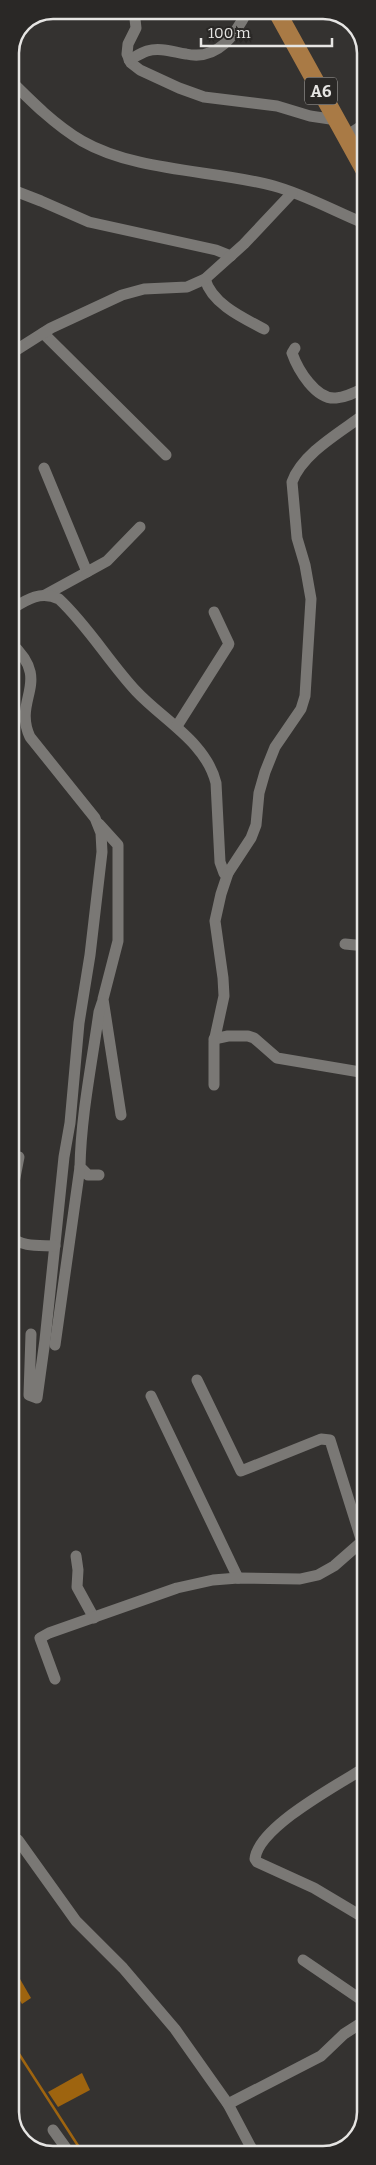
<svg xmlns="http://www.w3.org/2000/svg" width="376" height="2165" font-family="Bitter,serif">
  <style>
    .water { fill: #9e640f }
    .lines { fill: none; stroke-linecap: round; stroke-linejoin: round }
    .stream { stroke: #9e640f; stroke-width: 2.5 }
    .minor { stroke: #7a7875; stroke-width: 11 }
    .highway { stroke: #a97a45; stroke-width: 18 }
    .labels { text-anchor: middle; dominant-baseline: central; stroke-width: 5; stroke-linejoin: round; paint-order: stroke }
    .shield { fill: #2a2826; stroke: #aeacaa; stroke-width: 1 }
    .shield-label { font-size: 16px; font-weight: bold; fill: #e6e5e3 }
    .rim { fill: none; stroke: #e6e5e3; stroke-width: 2.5 }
  </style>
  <rect width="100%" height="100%" fill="#343230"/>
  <g class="water">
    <polygon points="20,1979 31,1998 22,2004 10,1985"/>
    <polygon points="82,2073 90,2090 58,2107 48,2092"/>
  </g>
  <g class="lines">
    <polyline class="stream" points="10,2040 84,2155"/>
    <g class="minor">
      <polyline points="134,10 136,28 128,44 127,54 131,63 140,70 179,88 204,97 277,106 310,116 337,120"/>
      <polyline points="213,10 246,12"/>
      <path d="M129,60C135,57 141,53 147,51C160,47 173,52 186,54C218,61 235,35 248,10"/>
      <path d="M10,80C32,102 55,125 82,141C136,172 215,170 274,186C306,195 336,212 366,224"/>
      <polyline points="346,136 366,123"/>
      <polyline points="10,189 41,201 89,222 216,250 231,256"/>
      <path d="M205,279C212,304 243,318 264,329"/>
      <polyline points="43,333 166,455"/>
      <path d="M295,348L292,353C298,370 316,400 336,398C347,397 356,392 366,387"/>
      <polyline points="10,354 51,328 122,295 144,289 187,287 205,279 244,244 292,193"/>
      <polyline points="366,406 362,426 366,457"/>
      <polyline points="44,468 87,572 45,595"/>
      <polyline points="87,572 107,561 140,527"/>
      <path d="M10,610C26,600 40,590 59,599C88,626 109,662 136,691C163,720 206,742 216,783L220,862L224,873H228L251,838L256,825L259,793L265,772L275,747L301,709L305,696L311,599L305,565L297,538L292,482C302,454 339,433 362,416"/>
      <path d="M10,642C54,682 12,698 30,737L95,818L101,833L102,852L90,955L79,1023L70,1123L64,1157L45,1340L37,1398L29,1395L31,1334"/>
      <polyline points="177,726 229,644 214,612"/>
      <polyline points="99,824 118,845 118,941 103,999 121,1115"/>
      <polyline points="345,944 366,946"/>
      <polyline points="214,1039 228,1036 248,1036 254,1038 277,1058 366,1073"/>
      <polyline points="214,1085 214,1042 224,996 223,978 215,921 221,894 228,873"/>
      <path d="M99,1175H88L80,1167C81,1115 92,1063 99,1012L102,1003"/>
      <polyline points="10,1203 19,1157"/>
      <path d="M10,1236C23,1248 40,1245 55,1246"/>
      <polyline points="55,1345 80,1167"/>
      <polyline points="197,1380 241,1471 321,1439 330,1440 362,1542"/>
      <polyline points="151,1396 238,1578"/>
      <polyline points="76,1556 78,1570 77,1587 94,1618"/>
      <polyline points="55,1679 40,1638 49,1633 177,1588 213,1580 238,1578 300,1579 318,1575 334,1566 366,1538"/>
      <path d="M366,1767C339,1784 258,1827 255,1859L257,1862L314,1888L366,1919"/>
      <polyline points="18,1840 76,1921 123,1968 175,2029 228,2104 255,2155"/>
      <polyline points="303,1960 366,2003"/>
      <polyline points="228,2104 321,2056 344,2034 366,2020"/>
      <polyline points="53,2130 71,2155"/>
    </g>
    <polyline class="highway" points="276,10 366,173"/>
  </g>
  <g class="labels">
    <rect class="shield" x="305" y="77.5" width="32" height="27" rx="4"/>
    <g class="shield-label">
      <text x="321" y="91">A6</text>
    </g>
  </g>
  <path d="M0 0H376V2165H0ZM53 19H323A34 34 0 0 1 357 53V2112A34 34 0 0 1 323 2146H53A34 34 0 0 1 19 2112V53A34 34 0 0 1 53 19Z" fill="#2a2826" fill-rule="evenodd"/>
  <path class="rim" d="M53 19H323A34 34 0 0 1 357 53V2112A34 34 0 0 1 323 2146H53A34 34 0 0 1 19 2112V53A34 34 0 0 1 53 19Z"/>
  <path d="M201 38v8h131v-8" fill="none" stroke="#e6e5e3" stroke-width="2.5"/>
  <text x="208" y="38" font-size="15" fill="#e6e5e3" stroke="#2a2826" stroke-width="4" paint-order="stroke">100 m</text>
</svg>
